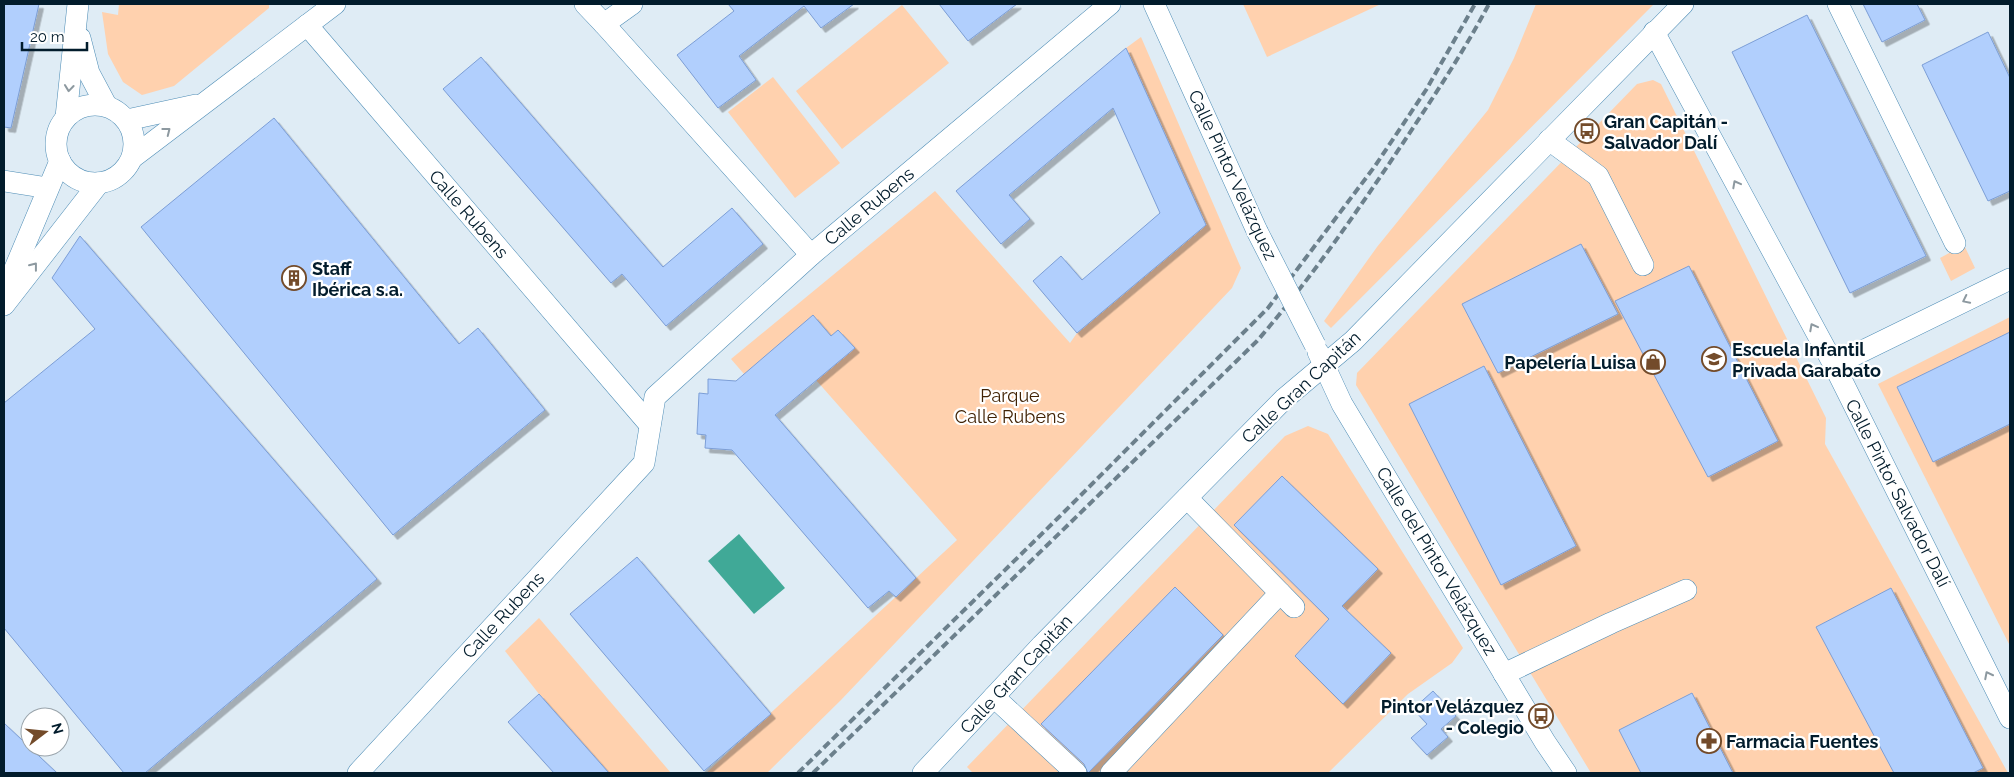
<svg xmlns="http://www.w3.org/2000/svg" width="2014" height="777" font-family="Raleway,sans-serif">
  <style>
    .green { fill: #ffd1ae }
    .water { fill: #40a997 }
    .building { fill: #b1cffd; stroke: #7c9ed6; filter: url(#shadow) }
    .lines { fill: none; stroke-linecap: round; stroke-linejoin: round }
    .minor-casing { stroke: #4e8db6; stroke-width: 22 }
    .minor { stroke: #fff; stroke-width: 21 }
    .rail { stroke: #6c808c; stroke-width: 4; stroke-dasharray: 8 4; stroke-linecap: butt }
    .minor-bridge-casing { stroke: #4e8db6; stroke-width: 22; stroke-linecap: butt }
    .minor-bridge { stroke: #fff; stroke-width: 21 }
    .oneway { stroke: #8d99a0 }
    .labels { text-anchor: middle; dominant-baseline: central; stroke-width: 4.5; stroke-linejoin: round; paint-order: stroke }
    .poi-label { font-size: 18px; font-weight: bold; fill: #021c2c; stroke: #fff; text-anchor: start }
    .street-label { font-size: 18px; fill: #021c2c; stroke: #fff }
    .park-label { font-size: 18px; fill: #412305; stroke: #fff }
  </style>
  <defs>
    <filter id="shadow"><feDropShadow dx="4.5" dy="4.5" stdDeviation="0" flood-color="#0004"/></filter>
  </defs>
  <rect width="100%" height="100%" fill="#dfecf5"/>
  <g class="green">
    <polygon points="119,4 269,4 269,8 174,86 142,95 123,82 108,54 102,12 118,15"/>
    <polygon points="1243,4 1381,4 1267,57"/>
    <polygon points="1536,4 1654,4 1331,328 1324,321 1377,247 1488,110 1514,58"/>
    <polygon points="902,5 949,63 842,149 796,91"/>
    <polygon points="1141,37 1241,268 1232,288 841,700 767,773 706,773 957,540 816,380 855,348 838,330 831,336 744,374 731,359 935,191 1070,343 1077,333 1206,225 1126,48"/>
    <polygon points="773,77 840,163 795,198 728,112"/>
    <polygon points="1653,80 1661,84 1826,418 1825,444 2008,773 1591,773 1356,385 1357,373 1637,84"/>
    <polygon points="1964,245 1975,268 1951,281 1940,258"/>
    <polygon points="2010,317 2010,646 1878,384"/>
    <polygon points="1308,426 1328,434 1463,648 1452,663 1408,694 1328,773 973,773 967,767 1285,436"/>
    <polygon points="539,618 671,773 609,773 539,694 505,651"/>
  </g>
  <polygon class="water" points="739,534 785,588 754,614 708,561"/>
  <g class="building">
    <polygon points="4,4 39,4 11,128 4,127"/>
    <polygon points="728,4 854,4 821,28 804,6 739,56 756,80 718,108 677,55 734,11"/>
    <polygon points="939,4 1017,4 968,41"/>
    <polygon points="1863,4 1917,4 1925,20 1882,42"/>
    <polygon points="1807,15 1926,256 1850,293 1732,52"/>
    <polygon points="1988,32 2010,78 2010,191 1988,201 1922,65"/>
    <polygon points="1126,48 1206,225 1077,333 1033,281 1061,256 1082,280 1160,213 1113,108 1009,195 1030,219 1001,244 956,191"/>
    <polygon points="481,57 663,267 732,208 763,244 666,326 622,274 611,283 443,89"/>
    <polygon points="274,118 459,344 478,328 545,410 393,535 141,227"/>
    <polygon points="80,236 377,579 145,773 124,773 4,628 4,403 95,329 52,278"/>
    <polygon points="1581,244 1618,314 1498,373 1462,304"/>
    <polygon points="1689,266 1778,441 1708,477 1615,301"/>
    <polygon points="813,315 831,336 838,330 855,348 775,415 916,578 896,597 889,591 868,608 732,450 705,448 706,435 697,434 699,393 708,394 708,379 736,381"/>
    <polygon points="2010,332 2010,424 1933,462 1897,387"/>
    <polygon points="1484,366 1576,546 1501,585 1409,404"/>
    <polygon points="1282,476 1378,569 1342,606 1391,653 1343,704 1295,656 1329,619 1234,525"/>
    <polygon points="637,557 771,714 704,771 570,614"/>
    <polygon points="1175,587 1223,635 1088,773 1084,764 1041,724"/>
    <polygon points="1891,588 1983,768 1973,773 1894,773 1816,627"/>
    <polygon points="1433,691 1456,716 1441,729 1448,737 1427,755 1411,738 1427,724 1413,709"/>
    <polygon points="1692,693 1733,773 1641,773 1619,730"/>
    <polygon points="539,694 609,773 554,773 508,722"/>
    <polygon points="4,723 57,773 4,773"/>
  </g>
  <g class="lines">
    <defs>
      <g id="minor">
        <polyline points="585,4 604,24"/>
        <polyline points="632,4 604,24 811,255"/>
        <polyline points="1154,4 1257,231"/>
        <polyline points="1838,4 1955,243"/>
        <polyline points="307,25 650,425"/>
        <polyline points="1654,32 1834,365 2010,718"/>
        <polyline points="80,38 89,73 106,105"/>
        <circle cx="95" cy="144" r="39"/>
        <polyline points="66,117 78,4"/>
        <polyline points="127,120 196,105"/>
        <polyline points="1549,140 1598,176 1643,265"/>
        <polyline points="132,158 335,4"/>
        <polyline points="4,181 48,188"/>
        <polyline points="5,292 60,161"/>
        <polyline points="4,305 99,183"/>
        <polyline points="1318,352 1342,404 1545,742 1566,773"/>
        <polyline points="1834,365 2010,279"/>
        <polyline points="1187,498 1294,607"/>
        <polyline points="1504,674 1611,623 1686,590"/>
        <polyline points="994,697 1076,773"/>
        <polyline points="358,773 644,463 655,397 811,255 1110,4"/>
        <polyline points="923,773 1042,645 1284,399 1353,341 1683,4"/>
        <polyline points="1111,773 1280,593"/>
      </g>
    </defs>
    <use href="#minor" class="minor-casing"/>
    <use href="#minor" class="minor"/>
    <g class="rail">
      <polyline points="798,773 1058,518 1268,308 1375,166 1426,90 1475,4"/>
      <path d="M813,773L1257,341C1310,280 1356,213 1401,146C1432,99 1463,53 1489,4"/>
    </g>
    <defs>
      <polyline id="minor-bridge" points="1257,231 1315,345"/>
    </defs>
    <use href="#minor-bridge" class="minor-bridge-casing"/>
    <use href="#minor-bridge" class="minor-bridge"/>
  </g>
  <defs><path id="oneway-chevron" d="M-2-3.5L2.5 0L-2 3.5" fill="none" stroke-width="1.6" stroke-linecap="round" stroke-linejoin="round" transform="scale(1.25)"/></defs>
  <g class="oneway">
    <use href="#oneway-chevron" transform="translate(69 88) rotate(96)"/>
    <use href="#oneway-chevron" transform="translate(167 131) rotate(-38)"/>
    <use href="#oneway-chevron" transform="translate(1736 184) rotate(-118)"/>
    <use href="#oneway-chevron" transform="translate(34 266) rotate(-52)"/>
    <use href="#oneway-chevron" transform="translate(1966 300) rotate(154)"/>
    <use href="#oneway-chevron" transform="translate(1813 327) rotate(-118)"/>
    <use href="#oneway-chevron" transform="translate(1988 675) rotate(-117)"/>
  </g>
  <defs>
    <symbol id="bus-ring" viewBox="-11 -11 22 22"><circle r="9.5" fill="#fff" stroke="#734b2a" stroke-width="1.5"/><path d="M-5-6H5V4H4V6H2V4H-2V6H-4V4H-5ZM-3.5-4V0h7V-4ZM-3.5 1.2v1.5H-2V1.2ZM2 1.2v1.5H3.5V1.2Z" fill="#734b2a"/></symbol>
    <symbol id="building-ring" viewBox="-11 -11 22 22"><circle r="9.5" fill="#fff" stroke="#734b2a" stroke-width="1.5"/><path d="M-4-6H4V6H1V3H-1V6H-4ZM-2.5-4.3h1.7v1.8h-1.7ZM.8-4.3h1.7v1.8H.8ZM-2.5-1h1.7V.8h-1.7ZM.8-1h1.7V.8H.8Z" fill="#734b2a"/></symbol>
    <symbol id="school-ring" viewBox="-11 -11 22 22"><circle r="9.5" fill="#fff" stroke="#734b2a" stroke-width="1.5"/><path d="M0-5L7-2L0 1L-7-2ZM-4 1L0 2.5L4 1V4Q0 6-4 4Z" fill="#734b2a"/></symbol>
    <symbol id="shop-ring" viewBox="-11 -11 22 22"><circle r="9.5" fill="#fff" stroke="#734b2a" stroke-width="1.5"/><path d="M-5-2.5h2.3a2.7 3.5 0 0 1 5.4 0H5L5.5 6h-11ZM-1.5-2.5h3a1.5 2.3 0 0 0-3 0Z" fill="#734b2a"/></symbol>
    <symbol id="pharmacy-ring" viewBox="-11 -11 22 22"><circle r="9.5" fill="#fff" stroke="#734b2a" stroke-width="1.5"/><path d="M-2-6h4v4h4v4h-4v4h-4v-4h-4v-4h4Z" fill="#734b2a"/></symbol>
  </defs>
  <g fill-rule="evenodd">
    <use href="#bus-ring" x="1573" y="117" width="28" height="28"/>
    <use href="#building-ring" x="280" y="264" width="28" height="28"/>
    <use href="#school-ring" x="1700" y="345" width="28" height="28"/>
    <use href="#shop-ring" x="1639" y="348" width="28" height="28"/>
    <use href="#bus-ring" x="1527" y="702" width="28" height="28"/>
    <use href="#pharmacy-ring" x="1695" y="727" width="28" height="28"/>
  </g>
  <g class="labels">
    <g class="poi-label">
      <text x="1604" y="121">Gran Capitán -<tspan x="1604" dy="21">Salvador Dalí</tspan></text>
      <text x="312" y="268">Staff<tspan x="312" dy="21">Ibérica s.a.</tspan></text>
      <text x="1732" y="349">Escuela Infantil<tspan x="1732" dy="21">Privada Garabato</tspan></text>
      <text x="1636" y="362" text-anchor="end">Papelería Luisa</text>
      <text x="1524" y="706" text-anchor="end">Pintor Velázquez<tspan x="1524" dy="21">- Colegio</tspan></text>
      <text x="1726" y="741">Farmacia Fuentes</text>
    </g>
    <g class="street-label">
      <text transform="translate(1233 175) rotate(65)">Calle Pintor Velázquez</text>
      <text transform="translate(869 206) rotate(-40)">Calle Rubens</text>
      <text transform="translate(469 214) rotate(49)">Calle Rubens</text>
      <text transform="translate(1301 387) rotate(-43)">Calle Gran Capitán</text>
      <text transform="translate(1898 493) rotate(63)">Calle Pintor Salvador Dalí</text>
      <text transform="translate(1437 561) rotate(59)">Calle del Pintor Velázquez</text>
      <text transform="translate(503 615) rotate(-47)">Calle Rubens</text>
      <text transform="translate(1016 674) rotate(-47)">Calle Gran Capitán</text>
    </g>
    <g class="park-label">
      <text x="1010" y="395">Parque<tspan x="1010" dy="21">Calle Rubens</tspan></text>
    </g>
  </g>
  <rect width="2014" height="777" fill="none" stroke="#021c2c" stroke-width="10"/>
  <g transform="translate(45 732) rotate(74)"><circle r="24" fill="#ffffff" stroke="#9aa4ab"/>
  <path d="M0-4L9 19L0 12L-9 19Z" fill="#734b2a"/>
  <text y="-8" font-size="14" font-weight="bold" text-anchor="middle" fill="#021c2c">N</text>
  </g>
  <path d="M22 42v8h65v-8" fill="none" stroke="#021c2c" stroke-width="2.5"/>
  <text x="30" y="42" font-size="15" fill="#021c2c" stroke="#ffffff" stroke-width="4" paint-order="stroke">20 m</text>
</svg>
